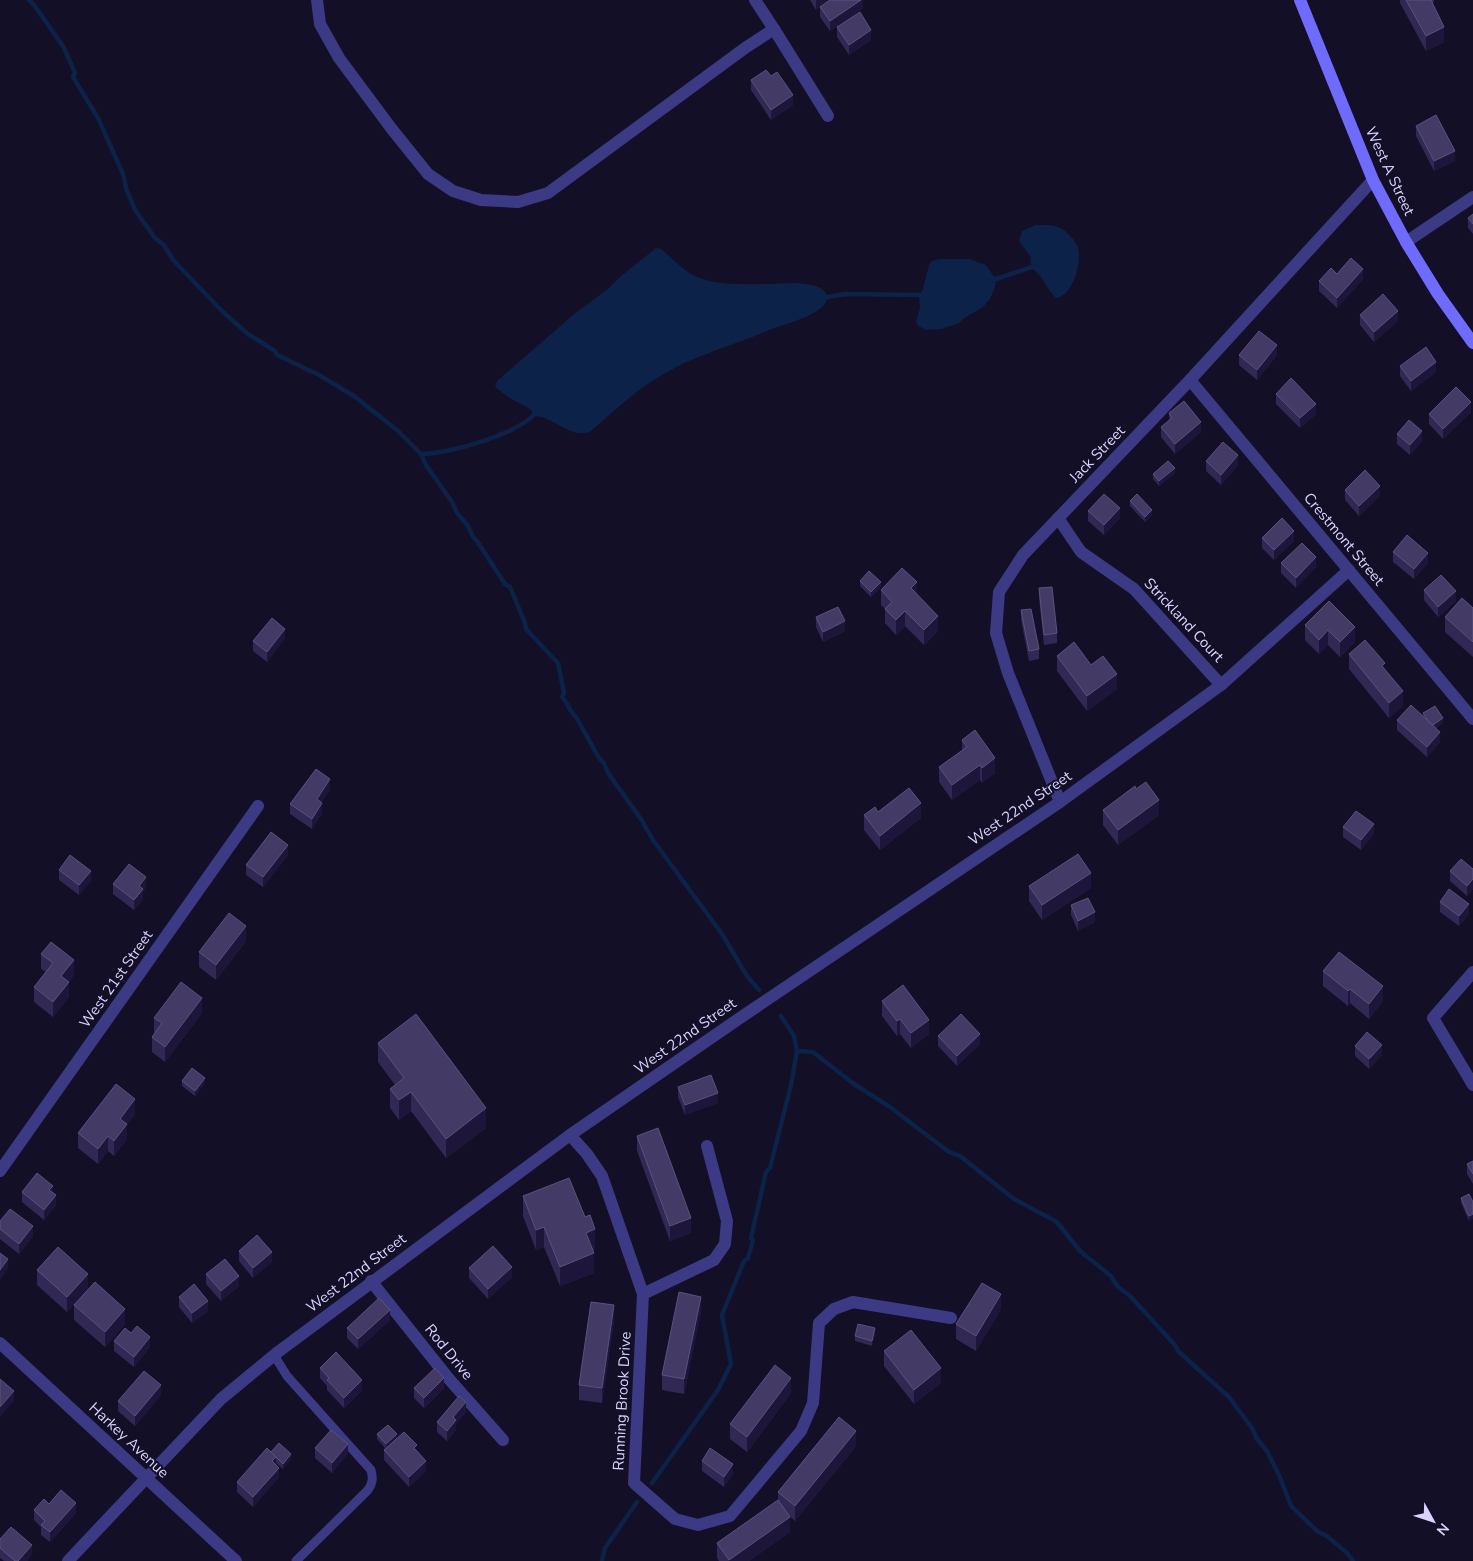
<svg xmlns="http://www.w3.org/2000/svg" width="1473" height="1561" font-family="'Nunito Sans',sans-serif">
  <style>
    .water { fill: #0c2248 }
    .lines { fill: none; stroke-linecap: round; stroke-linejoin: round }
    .stream { stroke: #0c2248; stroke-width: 4.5 }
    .lane { stroke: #3d3a85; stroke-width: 9 }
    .street { stroke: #3d3a85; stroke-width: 12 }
    .secondary { stroke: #6f6bff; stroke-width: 12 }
    .wall { fill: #312854 }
    .shaded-wall { fill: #1d163a }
    .building { fill: #433a66; stroke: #5a527e }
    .labels { text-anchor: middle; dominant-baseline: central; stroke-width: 4; stroke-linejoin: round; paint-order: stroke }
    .street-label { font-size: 15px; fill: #d9d4ff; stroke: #130f26 }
  </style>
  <rect width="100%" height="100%" fill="#130f26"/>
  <g class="water">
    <path d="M1036,225C1044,225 1053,224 1060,228C1066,230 1076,241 1078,248C1082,263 1073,296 1056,298C1045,288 1045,277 1031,268L1030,256L1019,241L1022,231Z"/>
    <path d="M656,248L661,249C671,257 680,267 691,274C715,289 770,283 798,283C807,284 826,285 827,297C828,315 780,325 767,331C732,346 695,355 662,375C636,390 614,411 591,431C572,441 554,416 534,416L530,409L508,397L495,387L497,381L573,315L609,288L621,276Z"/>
    <polygon points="939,259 969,259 986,265 996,280 995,287 990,299 983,307 963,319 959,323 941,329 927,330 918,326 916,321 920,308 919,296 923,289 929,265 932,261"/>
  </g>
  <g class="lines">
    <g class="stream">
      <path d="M29,0L34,5L63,46L75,73L73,77L98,118L123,174L126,188L135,210L155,238L164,245L173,260L223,312L248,334L275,351L277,355L319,375L354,396L397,430L421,454L426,465L452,502L457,513L468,526L473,537L477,541L505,584L510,587L525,623L526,629L558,663L564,693L562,697C568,703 570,712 576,717L599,758L604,763L608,773L641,819L653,840L722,934L747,976L759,990"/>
      <polyline points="990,281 1035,266"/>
      <polyline points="822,298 845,294 924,295"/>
      <path d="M421,454C448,454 521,434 537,411"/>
      <polyline points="797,1051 813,1052 854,1084 890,1107 949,1152 960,1156 1014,1199 1057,1222 1080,1251 1111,1276 1117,1286 1130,1296 1175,1345 1178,1351 1229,1397 1252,1428 1257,1439 1267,1451 1279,1475 1291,1506 1317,1531 1327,1536 1347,1553 1353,1561"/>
      <polyline points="652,1483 718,1390 731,1364 722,1315 744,1261 748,1258 753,1240 751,1238 766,1172 770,1168 791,1085 797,1051 794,1036 781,1016"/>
      <polyline points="602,1561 605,1548 637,1502"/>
    </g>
    <path class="lane" d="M274,1355L287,1376L371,1470C373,1478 373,1483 368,1490L296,1561"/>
    <g class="street">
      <polyline points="317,0 320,24 339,58 391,128 428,174 453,191 481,200 518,202 548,193 745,48 774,29 755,0"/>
      <polyline points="774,29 828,116"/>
      <polyline points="1406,242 1473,197"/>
      <polyline points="1190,380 1473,719"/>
      <polyline points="1058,518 1081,552 1134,589 1221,685"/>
      <polyline points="1060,802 1008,673 996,633 999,592 1023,555 1190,380 1373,180"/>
      <polyline points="1473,972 1433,1018 1473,1085"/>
      <polyline points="570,1135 587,1154 602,1176 643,1294 634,1483 675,1519 698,1525 730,1516 801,1431 813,1403 819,1323 834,1309 853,1302 951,1318"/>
      <polyline points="0,1171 258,806"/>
      <polyline points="371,1281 449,1379 503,1440"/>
      <polyline points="643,1294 714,1260 725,1244 727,1221 707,1146"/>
      <polyline points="0,1343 236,1561"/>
      <polyline points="68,1561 221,1399 278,1352 570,1135 737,1020 1060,802 1221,685 1349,570"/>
    </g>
    <polyline class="secondary" points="1300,0 1373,180 1406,242 1438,294 1473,343"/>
  </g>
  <g class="wall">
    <polygon points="810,0 863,0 863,8 830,31 820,17 820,7 816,10"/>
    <polygon points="1400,0 1434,0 1434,2 1432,3 1444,42 1426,51 1400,3"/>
    <polygon points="837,27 871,40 849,55 837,37"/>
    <polygon points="751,80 793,105 771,120 751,90"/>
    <polygon points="1416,126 1455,161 1434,171 1416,136"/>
    <polygon points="1473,214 1473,234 1468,228 1468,218"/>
    <polygon points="1363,279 1337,308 1319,291 1319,281"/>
    <polygon points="1360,315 1398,321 1374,342 1360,325"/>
    <polygon points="1239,355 1277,355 1257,380 1239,365"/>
    <polygon points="1400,366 1436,372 1411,391 1400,376"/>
    <polygon points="1276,394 1316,414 1300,428 1276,404"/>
    <polygon points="1471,412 1443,439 1429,424 1429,414"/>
    <polygon points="1169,413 1201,432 1175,454 1161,437 1161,427 1169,421"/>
    <polygon points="1397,434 1422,441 1410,455 1397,444"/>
    <polygon points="1206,461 1238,465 1221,485 1206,471"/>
    <polygon points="1175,473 1159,486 1153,479 1153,474"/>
    <polygon points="1345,490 1380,496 1359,516 1345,500"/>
    <polygon points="1130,501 1152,515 1145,522 1130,506"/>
    <polygon points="1088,511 1120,518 1104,535 1088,521"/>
    <polygon points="1262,538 1294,541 1274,560 1262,548"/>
    <polygon points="1393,552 1428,563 1414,579 1393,562"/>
    <polygon points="1281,563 1316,567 1296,588 1281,573"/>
    <polygon points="860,581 881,587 871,597 860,586"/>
    <polygon points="1039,588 1057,633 1057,643 1044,645 1039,598"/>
    <polygon points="881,590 917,594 938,631 924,645 905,626 896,635 885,623 885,609 881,605"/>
    <polygon points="1424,590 1456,601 1438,617 1424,600"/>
    <polygon points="1329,601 1355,642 1340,657 1328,645 1319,654 1305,640 1305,625"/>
    <polygon points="1473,608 1473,657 1445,632 1445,617"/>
    <polygon points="1021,610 1039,649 1039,659 1029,661 1021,620"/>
    <polygon points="816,617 845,631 823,642 816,627"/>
    <polygon points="285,638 267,662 253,651 253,641"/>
    <polygon points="1349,654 1385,670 1403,706 1389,718 1349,669"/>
    <polygon points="1057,656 1117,689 1087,711 1057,671"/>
    <polygon points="1423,713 1443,723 1436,728 1440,742 1427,757 1397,730 1397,720 1423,717"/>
    <polygon points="962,740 995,773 982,783 980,780 952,800 939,782 939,767 962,750"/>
    <polygon points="330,789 321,803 322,813 312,829 290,814 290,804"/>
    <polygon points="1103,810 1159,815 1118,845 1103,825"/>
    <polygon points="878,812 921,818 880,850 864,830 864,815"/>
    <polygon points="1343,827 1374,834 1361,850 1343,837"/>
    <polygon points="288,855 263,887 246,875 246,865"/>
    <polygon points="1473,869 1473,889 1467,896 1450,881 1450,871"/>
    <polygon points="59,870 91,881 79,895 59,880"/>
    <polygon points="113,884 146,887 143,891 143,899 134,910 113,894"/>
    <polygon points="1029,886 1091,888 1042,920 1029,901"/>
    <polygon points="1440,902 1469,914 1459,926 1440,912"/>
    <polygon points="1071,905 1095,922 1078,931 1071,915"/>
    <polygon points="246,941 216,980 199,967 199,952"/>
    <polygon points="41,954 74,975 69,982 69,997 53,1017 34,1002 34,987 46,972 41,969"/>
    <polygon points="1323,971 1383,1001 1369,1019 1350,1003 1348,1006 1323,986"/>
    <polygon points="882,1001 929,1034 911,1048 900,1034 897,1036 882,1016"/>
    <polygon points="202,1013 165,1062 152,1052 152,1037 155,1033 154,1032 154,1018"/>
    <polygon points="938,1036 980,1044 957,1066 938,1046"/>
    <polygon points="378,1043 486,1128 446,1158 411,1111 399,1120 390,1108 390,1089 395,1085 378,1062"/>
    <polygon points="1355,1046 1382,1055 1369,1069 1355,1056"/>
    <polygon points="182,1081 205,1083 195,1096 182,1086"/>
    <polygon points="678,1087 718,1103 685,1115 678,1097"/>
    <polygon points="135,1114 127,1125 127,1139 114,1156 108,1151 98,1164 78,1148 78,1133"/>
    <polygon points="637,1136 691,1233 670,1241 637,1151"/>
    <polygon points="1473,1161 1473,1184 1467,1174 1467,1164"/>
    <polygon points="22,1192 53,1193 56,1205 44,1220 22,1202"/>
    <polygon points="523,1196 595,1249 593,1250 594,1273 560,1286 544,1247 536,1250 523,1216"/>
    <polygon points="1461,1198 1473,1202 1469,1221 1461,1203"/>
    <polygon points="0,1221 33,1236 19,1254 0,1239"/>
    <polygon points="239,1251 272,1262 253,1278 239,1261"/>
    <polygon points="469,1268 512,1277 488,1299 469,1278"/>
    <polygon points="37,1270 88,1289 67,1312 37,1285"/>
    <polygon points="206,1274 239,1286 221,1301 206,1284"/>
    <polygon points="179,1297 208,1311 192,1323 179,1307"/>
    <polygon points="74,1305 125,1324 105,1347 74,1320"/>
    <polygon points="1001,1309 976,1351 956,1339 956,1324"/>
    <polygon points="701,1312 684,1394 662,1390 662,1375"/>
    <polygon points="390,1320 358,1349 347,1338 347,1328"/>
    <polygon points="614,1320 602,1403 579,1400 579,1385"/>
    <polygon points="875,1333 872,1346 855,1341 855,1336"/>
    <polygon points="114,1341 150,1347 134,1367 114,1351"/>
    <polygon points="884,1351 941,1383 914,1404 884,1366"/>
    <polygon points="320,1368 362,1390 344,1408 327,1390 327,1386 320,1378"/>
    <polygon points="414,1388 444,1388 424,1408 414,1398"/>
    <polygon points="791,1393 747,1452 730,1439 730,1424"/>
    <polygon points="161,1395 135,1426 118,1411 118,1401"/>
    <polygon points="466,1412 456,1423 456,1430 447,1441 437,1432 437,1422"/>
    <polygon points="377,1434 397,1439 417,1451 426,1471 409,1487 384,1460 384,1450 386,1449 377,1439"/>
    <polygon points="856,1446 795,1521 789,1516 790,1532 749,1561 719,1561 717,1558 717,1543 778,1500 778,1492"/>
    <polygon points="315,1448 348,1454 332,1473 315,1458"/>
    <polygon points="271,1452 291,1459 283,1469 276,1463 279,1477 253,1507 237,1492 237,1482"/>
    <polygon points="702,1461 733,1474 724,1487 702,1471"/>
    <polygon points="49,1504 76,1513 50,1542 41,1535 41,1527 34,1520 34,1510"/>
    <polygon points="0,1539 32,1555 27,1561 4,1561 0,1558"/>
  </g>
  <g class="shaded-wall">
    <polygon points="816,0 831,0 816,10"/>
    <polygon points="861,0 863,0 863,8 830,31 830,21"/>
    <polygon points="1444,27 1444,42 1426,51 1426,36"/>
    <polygon points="871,30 871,40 849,55 849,45"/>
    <polygon points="793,95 793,105 771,120 771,110"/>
    <polygon points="1455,151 1455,161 1434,171 1434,161"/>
    <polygon points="1363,269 1363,279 1337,308 1337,298"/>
    <polygon points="1398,311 1398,321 1374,342 1374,332"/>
    <polygon points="1277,345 1277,355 1257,380 1257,370"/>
    <polygon points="1436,362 1436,372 1411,391 1411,381"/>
    <polygon points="1471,402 1471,412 1443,439 1443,429"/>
    <polygon points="1316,404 1316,414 1300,428 1300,418"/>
    <polygon points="1201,422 1201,432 1175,454 1175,444"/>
    <polygon points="1422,431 1422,441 1410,455 1410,445"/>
    <polygon points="1238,455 1238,465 1221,485 1221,475"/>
    <polygon points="1175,468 1175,473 1159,486 1159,481"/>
    <polygon points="1380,486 1380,496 1359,516 1359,506"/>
    <polygon points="1120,508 1120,518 1104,535 1104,525"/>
    <polygon points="1152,510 1152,515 1145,522 1145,517"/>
    <polygon points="1294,531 1294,541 1274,560 1274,550"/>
    <polygon points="1428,553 1428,563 1414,579 1414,569"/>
    <polygon points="1316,557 1316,567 1296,588 1296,578"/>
    <polygon points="881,582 881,587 871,597 871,592"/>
    <polygon points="917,582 917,597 911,588"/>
    <polygon points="1456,591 1456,601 1438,617 1438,607"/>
    <polygon points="905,611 905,626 896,635 896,620"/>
    <polygon points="938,616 938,631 924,645 924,630"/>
    <polygon points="845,621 845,631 823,642 823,632"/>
    <polygon points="1355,627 1355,642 1340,657 1340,642"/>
    <polygon points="285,629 285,638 267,662 267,652"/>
    <polygon points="1328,630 1328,645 1319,654 1319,640"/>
    <polygon points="1117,674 1117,689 1087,711 1087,696"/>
    <polygon points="1403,691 1403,706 1389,718 1389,703"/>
    <polygon points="1443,718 1443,723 1432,730 1432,725"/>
    <polygon points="1440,732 1440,742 1427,757 1427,747"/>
    <polygon points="995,758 995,773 982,783 982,768"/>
    <polygon points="980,765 980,780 952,800 952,785"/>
    <polygon points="330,779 330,789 317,809 317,799"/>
    <polygon points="1159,800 1159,815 1118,845 1118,830"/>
    <polygon points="322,803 322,813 312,829 312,819"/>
    <polygon points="921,803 921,818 880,850 880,836"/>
    <polygon points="1374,824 1374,834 1361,850 1361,840"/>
    <polygon points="288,845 288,855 263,887 263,877"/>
    <polygon points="91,871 91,881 79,895 79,885"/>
    <polygon points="1091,873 1091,888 1042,920 1042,905"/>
    <polygon points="146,877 146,887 143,891 143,899 134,910 134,900 139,886"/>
    <polygon points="1473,879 1473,889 1467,896 1467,886"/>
    <polygon points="1469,904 1469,914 1459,926 1459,916"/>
    <polygon points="1095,912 1095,922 1078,931 1078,921"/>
    <polygon points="246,926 246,941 216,980 216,965"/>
    <polygon points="74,960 74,975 61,991 61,976"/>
    <polygon points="69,982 69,997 53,1017 53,1002"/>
    <polygon points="1383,986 1383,1001 1369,1019 1369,1004"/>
    <polygon points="1350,989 1350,1003 1348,1006 1348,991"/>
    <polygon points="202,998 202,1013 165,1062 165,1047"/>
    <polygon points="900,1019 900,1034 897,1036 897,1021"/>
    <polygon points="929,1020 929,1034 911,1048 911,1033"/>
    <polygon points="980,1034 980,1044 957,1066 957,1056"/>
    <polygon points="1382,1045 1382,1055 1369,1069 1369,1059"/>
    <polygon points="205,1078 205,1083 195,1096 195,1091"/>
    <polygon points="411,1092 411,1111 399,1120 399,1100"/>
    <polygon points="718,1093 718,1103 685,1115 685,1105"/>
    <polygon points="135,1099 135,1114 127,1125 127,1139 114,1156 114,1141 120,1119"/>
    <polygon points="486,1108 486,1128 446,1158 446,1139"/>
    <polygon points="108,1136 108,1151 98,1164 98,1149"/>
    <polygon points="53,1186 53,1196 49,1190"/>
    <polygon points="56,1195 56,1205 44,1220 44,1210"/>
    <polygon points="1473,1214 1473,1219 1469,1221 1469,1216"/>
    <polygon points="691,1218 691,1233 670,1241 670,1226"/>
    <polygon points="33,1226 33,1236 19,1254 19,1244"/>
    <polygon points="544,1227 544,1247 536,1250 536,1230"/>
    <polygon points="595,1229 595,1249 586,1252 586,1233"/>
    <polygon points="272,1252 272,1262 253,1278 253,1268"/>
    <polygon points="594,1253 594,1273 560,1286 560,1267"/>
    <polygon points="8,1259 8,1269 0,1280 0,1270"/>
    <polygon points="512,1267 512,1277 488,1299 488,1289"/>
    <polygon points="88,1274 88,1289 67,1312 67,1297"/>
    <polygon points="239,1276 239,1286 221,1301 221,1291"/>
    <polygon points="1001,1294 1001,1309 976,1351 976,1336"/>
    <polygon points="701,1297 701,1312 684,1394 684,1379"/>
    <polygon points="208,1301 208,1311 192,1323 192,1313"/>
    <polygon points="614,1305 614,1320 602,1403 602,1388"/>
    <polygon points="125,1309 125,1324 105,1347 105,1332"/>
    <polygon points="390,1310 390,1320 358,1349 358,1339"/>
    <polygon points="875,1328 875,1333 872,1346 872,1341"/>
    <polygon points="150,1337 150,1347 134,1367 134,1357"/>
    <polygon points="941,1368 941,1383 914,1404 914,1390"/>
    <polygon points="444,1378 444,1388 424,1408 424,1398"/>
    <polygon points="791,1378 791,1393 747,1452 747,1437"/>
    <polygon points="362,1380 362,1390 344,1408 344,1398"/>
    <polygon points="161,1385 161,1395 135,1426 135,1416"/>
    <polygon points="14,1391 14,1401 0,1417 0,1407"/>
    <polygon points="466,1402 466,1412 456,1423 456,1430 447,1441 447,1431 453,1417"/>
    <polygon points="856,1431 856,1446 795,1521 795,1506"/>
    <polygon points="397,1434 397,1439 386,1449 386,1444"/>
    <polygon points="348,1444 348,1454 332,1473 332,1463"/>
    <polygon points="291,1454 291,1459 283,1469 283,1464"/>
    <polygon points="276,1457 276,1467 272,1461"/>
    <polygon points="426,1461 426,1471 409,1487 409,1477"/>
    <polygon points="733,1464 733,1474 724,1487 724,1477"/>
    <polygon points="279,1468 279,1477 253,1507 253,1497"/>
    <polygon points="76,1503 76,1513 50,1542 50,1532"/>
    <polygon points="790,1517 790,1532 749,1561 729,1561 729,1560"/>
    <polygon points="32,1545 32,1555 27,1561 18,1561"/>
  </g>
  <g class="building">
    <polygon points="830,0 861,0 830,21 820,7"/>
    <polygon points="1406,0 1431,0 1444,27 1426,36"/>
    <polygon points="860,12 871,30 849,45 837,27"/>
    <polygon points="766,70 771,76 777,72 793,95 771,110 751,80"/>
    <polygon points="1436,115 1455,151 1434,161 1416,126"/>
    <polygon points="1473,214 1473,224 1468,218"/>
    <polygon points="1351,258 1363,269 1337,298 1319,281 1331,268 1337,274"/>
    <polygon points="1383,294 1398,311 1374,332 1360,315"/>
    <polygon points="1259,331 1277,345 1257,370 1239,355"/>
    <polygon points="1426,347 1436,362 1411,381 1400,366"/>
    <polygon points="1291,378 1316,404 1300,418 1276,394"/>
    <polygon points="1456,387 1471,402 1443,429 1429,414"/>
    <polygon points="1184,401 1201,422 1175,444 1161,427 1172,418 1169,413"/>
    <polygon points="1409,420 1422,431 1410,445 1397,434"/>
    <polygon points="1223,442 1238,455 1221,475 1206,461"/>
    <polygon points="1168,461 1175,468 1159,481 1153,474"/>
    <polygon points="1365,470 1380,486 1359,506 1345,490"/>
    <polygon points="1104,494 1120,508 1104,525 1088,511"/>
    <polygon points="1137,494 1152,510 1145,517 1130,501"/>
    <polygon points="1282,518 1294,531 1274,550 1262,538"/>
    <polygon points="1407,535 1428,553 1414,569 1393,552"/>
    <polygon points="1302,543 1316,557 1296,578 1281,563"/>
    <polygon points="902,568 917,582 911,588 938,616 924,630 905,611 896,620 885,609 892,602 881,590"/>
    <polygon points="869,571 881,582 871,592 860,581"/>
    <polygon points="1441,575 1456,591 1438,607 1424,590"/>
    <polygon points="1052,587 1057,633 1044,635 1039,588"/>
    <polygon points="1462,598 1473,608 1473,642 1445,617"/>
    <polygon points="1329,601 1355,627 1340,642 1328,630 1319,640 1305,625"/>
    <polygon points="838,607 845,621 823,632 816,617"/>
    <polygon points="1031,609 1039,649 1029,651 1021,610"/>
    <polygon points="272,618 285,629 267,652 253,641"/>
    <polygon points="1365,640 1385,663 1382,666 1403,691 1389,703 1349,654"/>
    <polygon points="1074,642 1091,665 1103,656 1117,674 1087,696 1057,656"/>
    <polygon points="1411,705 1440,732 1427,747 1397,720"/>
    <polygon points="1435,706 1443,718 1433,725 1429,722 1423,713"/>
    <polygon points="975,730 995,758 982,768 980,765 952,785 939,767 967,747 962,740"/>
    <polygon points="316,769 330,779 317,799 322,803 312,819 290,804"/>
    <polygon points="1146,782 1159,800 1118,830 1103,810 1135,786 1136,789"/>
    <polygon points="909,788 921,803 880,836 864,815 875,807 878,812"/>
    <polygon points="1356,811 1374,824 1361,840 1343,827"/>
    <polygon points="271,832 288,845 263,877 246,865"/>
    <polygon points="1078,854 1091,873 1042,905 1029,886"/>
    <polygon points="70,855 91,871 79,885 59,870"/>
    <polygon points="1461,859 1473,869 1473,879 1467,886 1450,871"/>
    <polygon points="129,864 146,877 139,886 143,889 134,900 113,884"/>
    <polygon points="1449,889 1469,904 1459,916 1440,902"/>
    <polygon points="1088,898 1095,912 1078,921 1071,905"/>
    <polygon points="229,913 246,926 216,965 199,952"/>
    <polygon points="51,942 74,960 61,976 69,982 53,1002 34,987 53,963 41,954"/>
    <polygon points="1339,952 1383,986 1369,1004 1350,989 1348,991 1323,971"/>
    <polygon points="181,982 202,998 165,1047 152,1037 162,1023 154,1018"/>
    <polygon points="903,985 929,1020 911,1033 900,1019 897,1021 882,1001"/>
    <polygon points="416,1014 486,1108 446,1139 411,1092 399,1100 390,1089 404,1078 378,1043"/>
    <polygon points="961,1014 980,1034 957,1056 938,1036"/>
    <polygon points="1367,1032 1382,1045 1369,1059 1355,1046"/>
    <polygon points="192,1068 205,1078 195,1091 182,1081"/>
    <polygon points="711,1075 718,1093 685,1105 678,1087"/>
    <polygon points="116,1084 135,1099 120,1119 127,1124 114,1141 108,1136 98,1149 78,1133"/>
    <polygon points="658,1128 691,1218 670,1226 637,1136"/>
    <polygon points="1473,1161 1473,1174 1467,1164"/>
    <polygon points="37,1173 53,1186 49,1190 56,1195 44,1210 22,1192"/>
    <polygon points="569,1178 585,1217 590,1215 595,1229 586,1233 594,1253 560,1267 544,1227 536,1230 523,1196"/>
    <polygon points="1469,1194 1473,1202 1473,1214 1469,1216 1461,1198"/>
    <polygon points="10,1209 33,1226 19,1244 0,1229 0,1221"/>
    <polygon points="257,1235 272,1252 253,1268 239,1251"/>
    <polygon points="493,1246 512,1267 488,1289 469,1268"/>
    <polygon points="58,1247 88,1274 67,1297 37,1270"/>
    <polygon points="0,1253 8,1259 0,1270"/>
    <polygon points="225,1259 239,1276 221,1291 206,1274"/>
    <polygon points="95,1282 125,1309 105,1332 74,1305"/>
    <polygon points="982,1283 1001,1294 976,1336 956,1324"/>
    <polygon points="194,1284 208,1301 192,1313 179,1297"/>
    <polygon points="679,1292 701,1297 684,1379 662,1375"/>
    <polygon points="379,1298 390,1310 358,1339 347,1328"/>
    <polygon points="591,1302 614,1305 602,1388 579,1385"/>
    <polygon points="858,1324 875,1328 872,1341 855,1336"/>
    <polygon points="137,1326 150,1337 134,1357 114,1341 125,1328 131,1333"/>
    <polygon points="911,1330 941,1368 914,1390 884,1351"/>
    <polygon points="336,1352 362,1380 344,1398 327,1380 329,1378 320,1368"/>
    <polygon points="775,1365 791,1378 747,1437 730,1424"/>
    <polygon points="435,1368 444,1378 424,1398 414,1388"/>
    <polygon points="144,1371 161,1385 135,1416 118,1401"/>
    <polygon points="0,1379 14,1391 0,1407"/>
    <polygon points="459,1396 466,1402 453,1417 456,1420 447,1431 437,1422"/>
    <polygon points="839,1417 856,1431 795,1506 778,1492"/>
    <polygon points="388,1425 397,1434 386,1444 377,1434"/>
    <polygon points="331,1430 348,1444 332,1463 315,1448"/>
    <polygon points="404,1432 417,1445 414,1448 426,1461 409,1477 384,1450"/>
    <polygon points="279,1443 291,1454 283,1464 271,1452"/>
    <polygon points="267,1448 276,1457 272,1461 279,1468 253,1497 237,1482"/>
    <polygon points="710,1448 733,1464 724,1477 702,1461"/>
    <polygon points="61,1490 76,1503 50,1532 41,1525 45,1521 34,1510 44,1499 49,1504"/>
    <polygon points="778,1500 790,1517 729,1560 717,1543"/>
    <polygon points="11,1527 32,1545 18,1561 15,1561 0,1548 0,1539"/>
  </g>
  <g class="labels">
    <g class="street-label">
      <text transform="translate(1390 171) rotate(65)">West A Street</text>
      <text transform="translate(1097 454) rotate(-46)">Jack Street</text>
      <text transform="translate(1344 539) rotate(50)">Crestmont Street</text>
      <text transform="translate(1184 620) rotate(47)">Strickland Court</text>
      <text transform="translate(1020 808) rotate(-34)">West 22nd Street</text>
      <text transform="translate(116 979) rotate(-55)">West 21st Street</text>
      <text transform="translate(685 1036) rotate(-35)">West 22nd Street</text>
      <text transform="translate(356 1273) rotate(-37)">West 22nd Street</text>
      <text transform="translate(449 1352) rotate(51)">Rod Drive</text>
      <text transform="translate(622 1401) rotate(-87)">Running Brook Drive</text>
      <text transform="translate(129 1440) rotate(43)">Harkey Avenue</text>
    </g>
  </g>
  <g transform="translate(1433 1521) rotate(130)" stroke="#130f26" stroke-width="4" paint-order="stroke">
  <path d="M0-4L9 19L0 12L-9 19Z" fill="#d9d4ff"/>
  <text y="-8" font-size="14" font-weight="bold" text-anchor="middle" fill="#d9d4ff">N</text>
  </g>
</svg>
